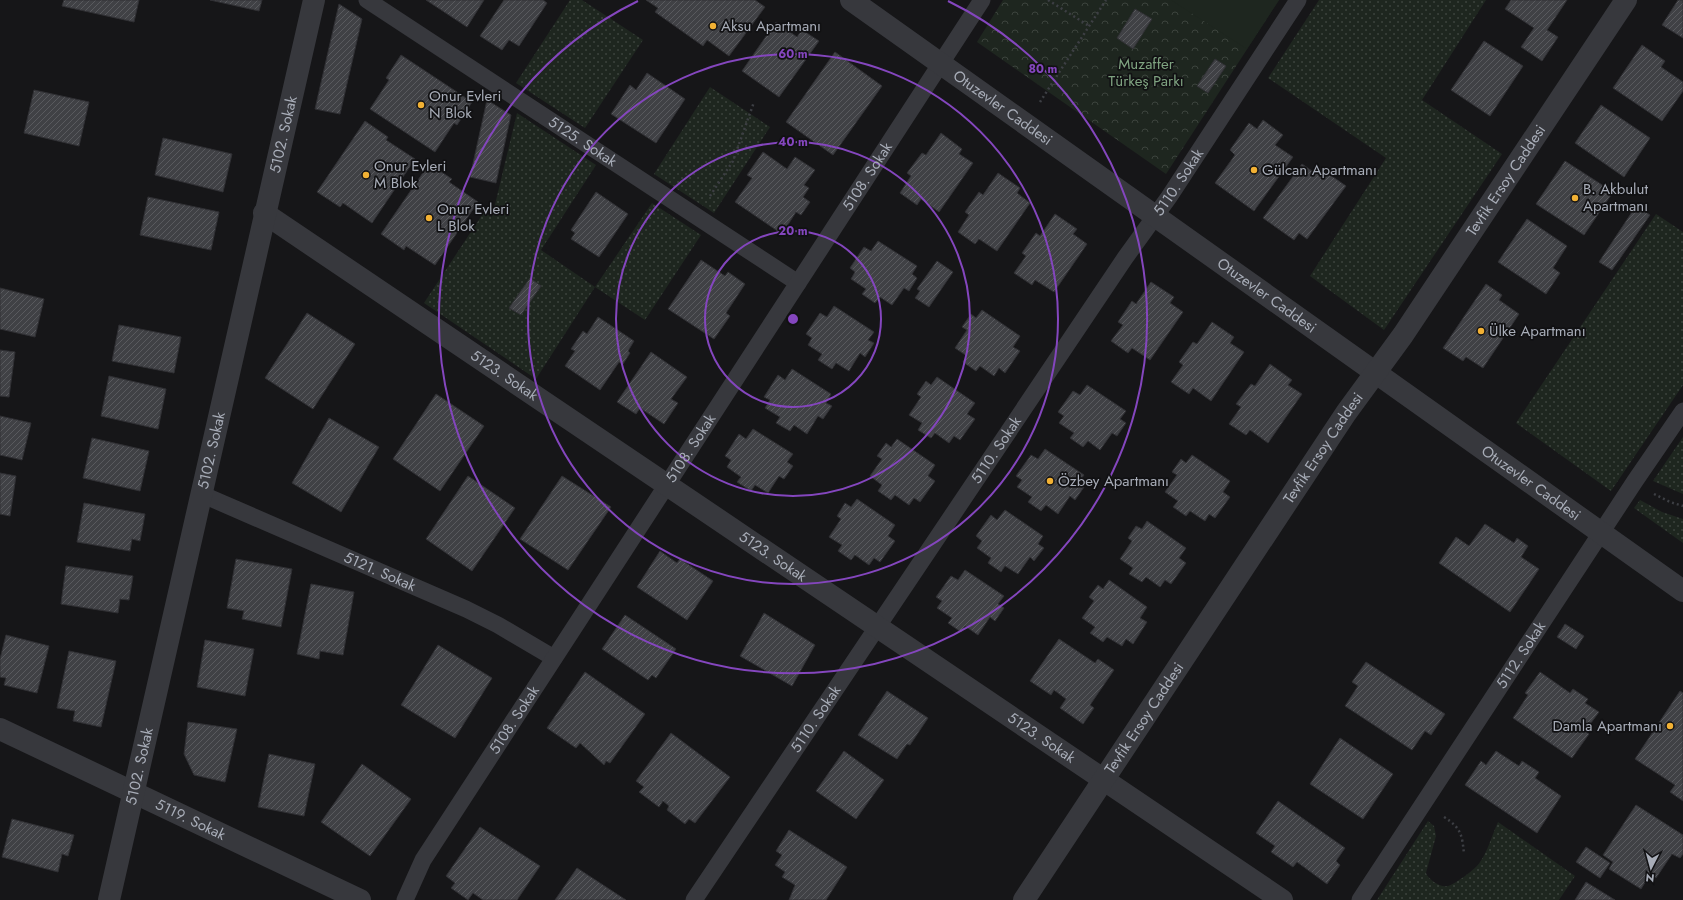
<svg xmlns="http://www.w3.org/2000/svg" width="1683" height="900" font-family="Jost,sans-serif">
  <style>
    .grass { fill: url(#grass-dots) }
    .park { fill: url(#park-crowns) }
    .garden { fill: #1e261f }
    .building { fill: url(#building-hatch); stroke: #303034 }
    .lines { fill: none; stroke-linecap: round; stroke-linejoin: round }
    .path { stroke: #3d3f44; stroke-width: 2.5; stroke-dasharray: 2 3; stroke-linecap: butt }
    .service { stroke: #37383d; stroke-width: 17 }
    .minor { stroke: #37383d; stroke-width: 22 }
    .ring { fill: none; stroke: #8446be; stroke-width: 2 }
    .poi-dot { fill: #f2b134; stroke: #111113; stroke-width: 1.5 }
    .labels { text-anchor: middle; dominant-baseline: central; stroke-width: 3.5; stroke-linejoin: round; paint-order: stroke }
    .poi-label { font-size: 15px; fill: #a8adb8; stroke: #111113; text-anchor: start }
    .park-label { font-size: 15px; fill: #7fa381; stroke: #111113 }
    .street-label { font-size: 15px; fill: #a8adb8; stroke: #111113 }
    .centre { fill: #8446be; stroke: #111113; stroke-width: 2 }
    .ring-label { font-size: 12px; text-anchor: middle; font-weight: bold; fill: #8446be; stroke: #111113; stroke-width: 3.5; stroke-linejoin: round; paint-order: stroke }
  </style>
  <defs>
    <pattern id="grass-dots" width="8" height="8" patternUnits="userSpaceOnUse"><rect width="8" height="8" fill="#1e261f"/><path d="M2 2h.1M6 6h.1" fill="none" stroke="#3c433d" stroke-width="1.8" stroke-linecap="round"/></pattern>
    <pattern id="park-crowns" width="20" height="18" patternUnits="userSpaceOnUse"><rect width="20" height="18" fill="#1e261f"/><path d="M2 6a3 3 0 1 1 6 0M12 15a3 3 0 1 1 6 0" fill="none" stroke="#3c433d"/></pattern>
    <pattern id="building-hatch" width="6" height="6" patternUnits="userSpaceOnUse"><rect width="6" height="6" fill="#404145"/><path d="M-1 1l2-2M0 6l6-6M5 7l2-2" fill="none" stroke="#595a5e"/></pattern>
  </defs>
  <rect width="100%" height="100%" fill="#161618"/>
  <g class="grass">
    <polygon points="570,0 582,0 643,40 585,128 516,83"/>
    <polygon points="1319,0 1486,0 1422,100 1502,154 1384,330 1310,276 1386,158 1268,78"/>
    <polygon points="710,87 770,127 714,213 654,174"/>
    <polygon points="517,113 596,165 541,250 595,287 652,203 701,235 645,320 595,287 536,379 424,303 484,212 492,217"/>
    <polygon points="1656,214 1683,232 1683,385 1611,491 1516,423"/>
    <polygon points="1683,437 1683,494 1653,481"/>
    <polygon points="1640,500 1662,512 1683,519 1683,543 1634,508"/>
    <path d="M1428,821L1434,826L1436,836L1426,873C1428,879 1440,888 1448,886C1455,884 1476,869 1480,862C1488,851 1492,835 1498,822L1575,876L1559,900H1377Z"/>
  </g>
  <polygon class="park" points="1003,0 1279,0 1166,174 977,42"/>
  <polygon class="garden" points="1171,0 1279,0 1247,49"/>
  <g class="building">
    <polygon points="64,0 139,0 134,22 62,6"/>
    <polygon points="210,0 262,0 259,11"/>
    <polygon points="426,0 484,0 467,27"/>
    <polygon points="504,0 543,0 547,3 519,46 509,40 502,50 480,36"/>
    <polygon points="646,0 755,0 765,7 729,56 707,40 703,46 655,12 658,8"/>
    <polygon points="1511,0 1567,0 1547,30 1558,37 1542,61 1521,47 1534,28 1505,9"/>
    <polygon points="1678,0 1683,0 1683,38 1662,25"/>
    <polygon points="339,4 362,19 340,114 315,109"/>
    <polygon points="1135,9 1152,19 1133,49 1117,38"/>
    <polygon points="776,22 797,37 802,30 819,41 779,97 742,71"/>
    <polygon points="1484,41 1523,66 1490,116 1451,90"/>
    <polygon points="1642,45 1665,61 1661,67 1683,82 1683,91 1662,121 1613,88"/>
    <polygon points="835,52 882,86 833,155 786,122"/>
    <polygon points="401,55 472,102 457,125 454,123 435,152 370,109 389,80 386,78"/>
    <polygon points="1215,59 1226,66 1208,93 1197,86"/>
    <polygon points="647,73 685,99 656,143 611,114 630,85 636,90"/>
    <polygon points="34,90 89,102 79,146 24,133"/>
    <polygon points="487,100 511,115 496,183 470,177"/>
    <polygon points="1601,105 1650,138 1624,177 1575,143"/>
    <polygon points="1263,120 1283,135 1275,145 1293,157 1254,211 1215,183 1235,155 1230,150 1249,123 1257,129"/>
    <polygon points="365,121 388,137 386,140 415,159 372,223 343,203 340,207 317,192"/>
    <polygon points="941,133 962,149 959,154 973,163 939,212 921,199 917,205 900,193 911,176 907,173 922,153 926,155"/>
    <polygon points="163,138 232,154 223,192 155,175"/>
    <polygon points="763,152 787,169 795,157 815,170 804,185 809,188 803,197 810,202 801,215 796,212 782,234 735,202 752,178 747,175"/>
    <polygon points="1565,161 1613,192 1584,235 1536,204"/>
    <polygon points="429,164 452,179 449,182 478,202 435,265 406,246 404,250 381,234"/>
    <polygon points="1302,164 1316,174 1320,168 1346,186 1307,239 1299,233 1294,240 1263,218"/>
    <polygon points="998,173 1020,188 1017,193 1030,203 997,251 979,239 975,244 958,232 969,215 965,212 979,192 983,195"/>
    <polygon points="596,192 628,214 599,257 571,239 575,233 571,230"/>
    <polygon points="148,197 219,212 211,250 140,235"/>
    <polygon points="1636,206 1650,215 1612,270 1599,262"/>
    <polygon points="1055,214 1077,229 1073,234 1087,244 1054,292 1035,280 1032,285 1014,273 1026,256 1022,253 1036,233 1040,236"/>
    <polygon points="1527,219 1567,246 1553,268 1560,273 1546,294 1498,262"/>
    <polygon points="878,241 917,266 912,274 917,278 909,291 904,288 892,305 880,297 875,303 862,294 866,289 851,279 855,272 850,268 864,247 871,251"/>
    <polygon points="701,260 725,276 728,272 745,284 726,313 730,316 714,339 668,309"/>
    <polygon points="937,261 953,272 929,307 915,298 920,291 917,289"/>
    <polygon points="530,278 541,286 521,315 509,308"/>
    <polygon points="1151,282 1174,297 1170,303 1183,312 1150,360 1132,348 1128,353 1111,341 1123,325 1118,322 1132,301 1136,304"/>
    <polygon points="1486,284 1502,295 1499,300 1519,314 1483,368 1466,357 1463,361 1443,348"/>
    <polygon points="0,288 44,299 35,337 0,329"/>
    <polygon points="834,306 874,332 868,340 874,343 865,357 860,353 849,371 836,363 832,369 818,360 822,354 808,345 812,338 806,334 820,313 827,317"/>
    <polygon points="982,310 1020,336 1013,347 1020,351 1005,373 999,368 994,376 980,366 976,371 963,362 967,356 955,348 967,330 962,327 971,314 976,318"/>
    <polygon points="307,313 355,344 313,409 265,378"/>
    <polygon points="598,317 634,341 628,351 630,353 623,364 619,362 600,390 565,366 575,351 571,349 583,331 587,334"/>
    <polygon points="1212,322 1234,337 1230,343 1244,352 1211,401 1193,388 1189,394 1171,382 1183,365 1179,362 1193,342 1197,344"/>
    <polygon points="119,325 181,337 174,373 112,361"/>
    <polygon points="0,350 15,352 9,397 0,396"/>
    <polygon points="651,352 687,377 671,399 678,403 664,424 640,408 636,414 617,402"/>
    <polygon points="1270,364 1292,380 1288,385 1302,394 1268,443 1250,430 1246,435 1229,424 1241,407 1236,404 1251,384 1255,386"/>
    <polygon points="792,369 831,394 826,403 832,406 823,419 818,416 807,434 794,425 790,431 776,423 780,417 765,408 770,400 764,397 778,375 785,380"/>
    <polygon points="109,376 166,389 158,429 101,416"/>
    <polygon points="937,377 975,403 967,414 975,419 960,440 954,436 949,443 935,433 931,438 918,430 922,423 909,415 921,397 917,394 926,381 931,385"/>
    <polygon points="1087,385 1126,411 1120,419 1126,423 1117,436 1112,433 1100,450 1088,441 1083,447 1070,438 1074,433 1059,423 1064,416 1058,412 1073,391 1080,395"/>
    <polygon points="436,394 484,426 440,491 393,459"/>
    <polygon points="0,416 31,423 22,460 0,455"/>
    <polygon points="329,418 379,447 341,512 292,483"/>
    <polygon points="753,429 793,454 787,462 793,466 784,479 779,476 768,493 755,485 751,491 737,482 741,477 727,467 731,460 725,456 739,434 746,439"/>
    <polygon points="92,438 149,451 140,491 83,478"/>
    <polygon points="897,439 935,465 928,476 935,481 920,502 914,498 909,505 895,495 891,500 878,491 882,485 870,476 882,459 877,456 886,443 891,447"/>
    <polygon points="1045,449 1084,475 1078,483 1084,487 1075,500 1070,496 1058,514 1046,505 1041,511 1028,502 1032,497 1017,487 1022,480 1016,476 1031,455 1038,459"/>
    <polygon points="1192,455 1230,481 1223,492 1230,497 1215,518 1209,514 1205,521 1190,511 1186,516 1173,507 1178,501 1165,492 1177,475 1172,472 1181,459 1186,463"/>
    <polygon points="0,473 16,476 10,516 0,514"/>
    <polygon points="468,476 515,508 472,571 426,539"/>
    <polygon points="562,476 611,507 568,570 520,539"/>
    <polygon points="857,499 895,525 888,536 895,541 880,562 874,558 869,565 855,555 851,560 838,551 842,545 829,537 841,519 837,516 845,503 851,507"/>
    <polygon points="84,503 145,514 140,541 132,539 130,551 77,542"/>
    <polygon points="1005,510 1043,536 1038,544 1044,548 1034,561 1030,557 1018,574 1005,566 1001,572 988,563 991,558 977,548 982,541 976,536 991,515 997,520"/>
    <polygon points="1147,521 1186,548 1179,558 1186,563 1171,584 1165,580 1160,587 1146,577 1142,582 1129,574 1133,568 1120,559 1132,541 1128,538 1136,526 1142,529"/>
    <polygon points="1485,524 1514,543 1517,538 1528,546 1521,557 1539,569 1510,612 1439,563 1456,537 1469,546"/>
    <polygon points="660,551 677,563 680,559 713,581 687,620 637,587"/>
    <polygon points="236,559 292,569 281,627 242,619 244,611 227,608"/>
    <polygon points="66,566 133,576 129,600 120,599 118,613 61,604"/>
    <polygon points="965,570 1004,596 998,604 1004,608 995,621 990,617 978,635 965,626 961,632 948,623 952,618 937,608 942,601 936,597 951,576 958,580"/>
    <polygon points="1109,580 1147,607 1140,618 1147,622 1133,644 1126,639 1122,646 1107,637 1103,642 1090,633 1095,627 1082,618 1094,601 1089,597 1098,585 1103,589"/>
    <polygon points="311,584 354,592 343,655 320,651 319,659 297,654"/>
    <polygon points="764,613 815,645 792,686 740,656"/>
    <polygon points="625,615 676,649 656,678 652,675 648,680 602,649"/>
    <polygon points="1565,624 1584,636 1576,649 1557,637"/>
    <polygon points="6,635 49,646 37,693 4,685 6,678 0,677 0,659"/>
    <polygon points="1059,639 1095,663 1098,659 1114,670 1090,705 1094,708 1083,724 1060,708 1066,699 1054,690 1051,695 1030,681"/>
    <polygon points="205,640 254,649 245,696 197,687"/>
    <polygon points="438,645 492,678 455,738 401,705"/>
    <polygon points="69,651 116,661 101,727 73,721 75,711 57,708"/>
    <polygon points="1366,662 1445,714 1431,735 1425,731 1412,750 1345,706 1358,686 1352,682"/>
    <polygon points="585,672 645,714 610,763 606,761 604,765 580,743 576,748 547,728"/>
    <polygon points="1540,672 1570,693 1573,689 1588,699 1585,703 1599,712 1585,731 1589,734 1572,758 1513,718 1528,695 1525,693"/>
    <polygon points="887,691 928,718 910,745 907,744 897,759 858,735"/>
    <polygon points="1680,691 1683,693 1683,801 1670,792 1675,785 1635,759"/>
    <polygon points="188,722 237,729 225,782 194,775 184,754"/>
    <polygon points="671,733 730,777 695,823 689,819 685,824 667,810 669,806 663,801 659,807 639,792 644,787 636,781"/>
    <polygon points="1340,738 1393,774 1363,819 1310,784"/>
    <polygon points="844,751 884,780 856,819 816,791"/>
    <polygon points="1496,751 1519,766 1522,761 1539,772 1535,778 1561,796 1537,833 1465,785 1481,761 1486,765"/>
    <polygon points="269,754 315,764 304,816 258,807"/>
    <polygon points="362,764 411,799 370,856 321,822"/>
    <polygon points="1278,801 1345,848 1336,861 1340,865 1327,884 1297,862 1293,867 1271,852 1275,846 1256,833"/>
    <polygon points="1636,805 1683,835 1683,854 1680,858 1672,854 1656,878 1650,874 1641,889 1609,869 1613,862 1603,855"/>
    <polygon points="12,819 74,835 68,856 62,854 58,872 2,857"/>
    <polygon points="480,827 540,866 517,900 483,900 473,893 468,900 451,888 455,883 446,876"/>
    <polygon points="789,830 847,867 826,900 789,900 795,885 782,877 785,872 775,865 782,855 776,851"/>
    <polygon points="1586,847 1610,863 1600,878 1576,862"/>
    <polygon points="577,868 626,900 555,900"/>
    <polygon points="1586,882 1615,900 1575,900"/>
  </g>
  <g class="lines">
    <g class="path">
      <polyline points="1048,0 1089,26"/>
      <polyline points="1040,102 1106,0"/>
      <polyline points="710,196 733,161 754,102"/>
      <polyline points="1654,494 1670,502 1683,506"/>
      <path d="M1444,817C1461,828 1462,834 1464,854"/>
    </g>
    <g class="service">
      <path id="s1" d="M367,0L798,283"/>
      <path id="s2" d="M201,494L466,609L498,625L554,658"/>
      <path id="s3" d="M405,900L423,860L982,0"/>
      <path id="s4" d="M694,900L1125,258L1169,197L1298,0"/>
      <path id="s5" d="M1360,900L1635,481L1683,411"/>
    </g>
    <g class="minor">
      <path id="s6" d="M851,0L1683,591"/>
      <path id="s7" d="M264,213L1282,900"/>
      <path id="s8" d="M0,729L360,900"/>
      <path id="s9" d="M109,900L314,0"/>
      <path id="s10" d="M1024,900L1346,413L1403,335L1626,0"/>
    </g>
  </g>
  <g class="ring">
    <circle cx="793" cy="319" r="88"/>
    <circle cx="793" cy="319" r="177"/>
    <circle cx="793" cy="319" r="265"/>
    <path d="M948 1A354 354 0 1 1 638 1"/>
  </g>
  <g class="poi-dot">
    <circle cx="713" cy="26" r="4"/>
    <circle cx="421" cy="105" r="4"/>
    <circle cx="1254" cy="170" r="4"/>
    <circle cx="366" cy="175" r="4"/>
    <circle cx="1575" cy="198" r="4"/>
    <circle cx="429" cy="218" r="4"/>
    <circle cx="1481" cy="331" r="4"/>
    <circle cx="1050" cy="481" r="4"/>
    <circle cx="1670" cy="726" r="4"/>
  </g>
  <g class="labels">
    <g class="poi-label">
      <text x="721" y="26">Aksu Apartmanı</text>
      <text x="429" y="96">Onur Evleri<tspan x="429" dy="17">N Blok</tspan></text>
      <text x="374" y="166">Onur Evleri<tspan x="374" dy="17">M Blok</tspan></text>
      <text x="1262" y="170">Gülcan Apartmanı</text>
      <text x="1583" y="189">B. Akbulut<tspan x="1583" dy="17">Apartmanı</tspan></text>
      <text x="437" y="209">Onur Evleri<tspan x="437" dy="17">L Blok</tspan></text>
      <text x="1489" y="331">Ülke Apartmanı</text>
      <text x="1058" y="481">Özbey Apartmanı</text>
      <text x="1662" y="726" text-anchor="end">Damla Apartmanı</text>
    </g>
    <g class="park-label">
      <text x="1146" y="64">Muzaffer<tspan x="1146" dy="17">Türkeş Parkı</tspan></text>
    </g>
    <g class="street-label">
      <text stroke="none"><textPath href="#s6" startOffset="186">Otuzevler Caddesi</textPath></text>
      <text stroke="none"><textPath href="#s9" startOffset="785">5102. Sokak</textPath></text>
      <text stroke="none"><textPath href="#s1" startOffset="258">5125. Sokak</textPath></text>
      <text stroke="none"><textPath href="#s3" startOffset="859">5108. Sokak</textPath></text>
      <text stroke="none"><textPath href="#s10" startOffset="866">Tevfik Ersoy Caddesi</textPath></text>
      <text stroke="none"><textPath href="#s4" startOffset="866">5110. Sokak</textPath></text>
      <text stroke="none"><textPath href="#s6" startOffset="510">Otuzevler Caddesi</textPath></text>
      <text stroke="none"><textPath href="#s7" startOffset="290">5123. Sokak</textPath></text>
      <text stroke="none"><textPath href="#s3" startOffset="535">5108. Sokak</textPath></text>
      <text stroke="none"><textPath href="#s10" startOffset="542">Tevfik Ersoy Caddesi</textPath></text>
      <text stroke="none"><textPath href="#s9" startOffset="461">5102. Sokak</textPath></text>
      <text stroke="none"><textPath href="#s4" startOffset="542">5110. Sokak</textPath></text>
      <text stroke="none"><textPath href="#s6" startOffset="834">Otuzevler Caddesi</textPath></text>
      <text stroke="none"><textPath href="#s7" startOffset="614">5123. Sokak</textPath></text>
      <text stroke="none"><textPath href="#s2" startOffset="195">5121. Sokak</textPath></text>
      <text stroke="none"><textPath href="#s5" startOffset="293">5112. Sokak</textPath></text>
      <text stroke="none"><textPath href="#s10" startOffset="218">Tevfik Ersoy Caddesi</textPath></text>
      <text stroke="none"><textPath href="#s4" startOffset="218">5110. Sokak</textPath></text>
      <text stroke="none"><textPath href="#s3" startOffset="211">5108. Sokak</textPath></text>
      <text stroke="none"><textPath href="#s7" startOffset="938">5123. Sokak</textPath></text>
      <text stroke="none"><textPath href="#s9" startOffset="137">5102. Sokak</textPath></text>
      <text stroke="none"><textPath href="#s8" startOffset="211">5119. Sokak</textPath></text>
    </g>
  </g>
  <circle cx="793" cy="319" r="6" class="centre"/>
  <g class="ring-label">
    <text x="793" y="58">60 m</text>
    <text x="1043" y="73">80 m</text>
    <text x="793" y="146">40 m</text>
    <text x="793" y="235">20 m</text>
  </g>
  <g transform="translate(1651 868) rotate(186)" stroke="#111113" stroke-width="3" paint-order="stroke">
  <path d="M0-3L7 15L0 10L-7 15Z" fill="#a8adb8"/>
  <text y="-6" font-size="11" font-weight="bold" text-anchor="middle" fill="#a8adb8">N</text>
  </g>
</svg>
